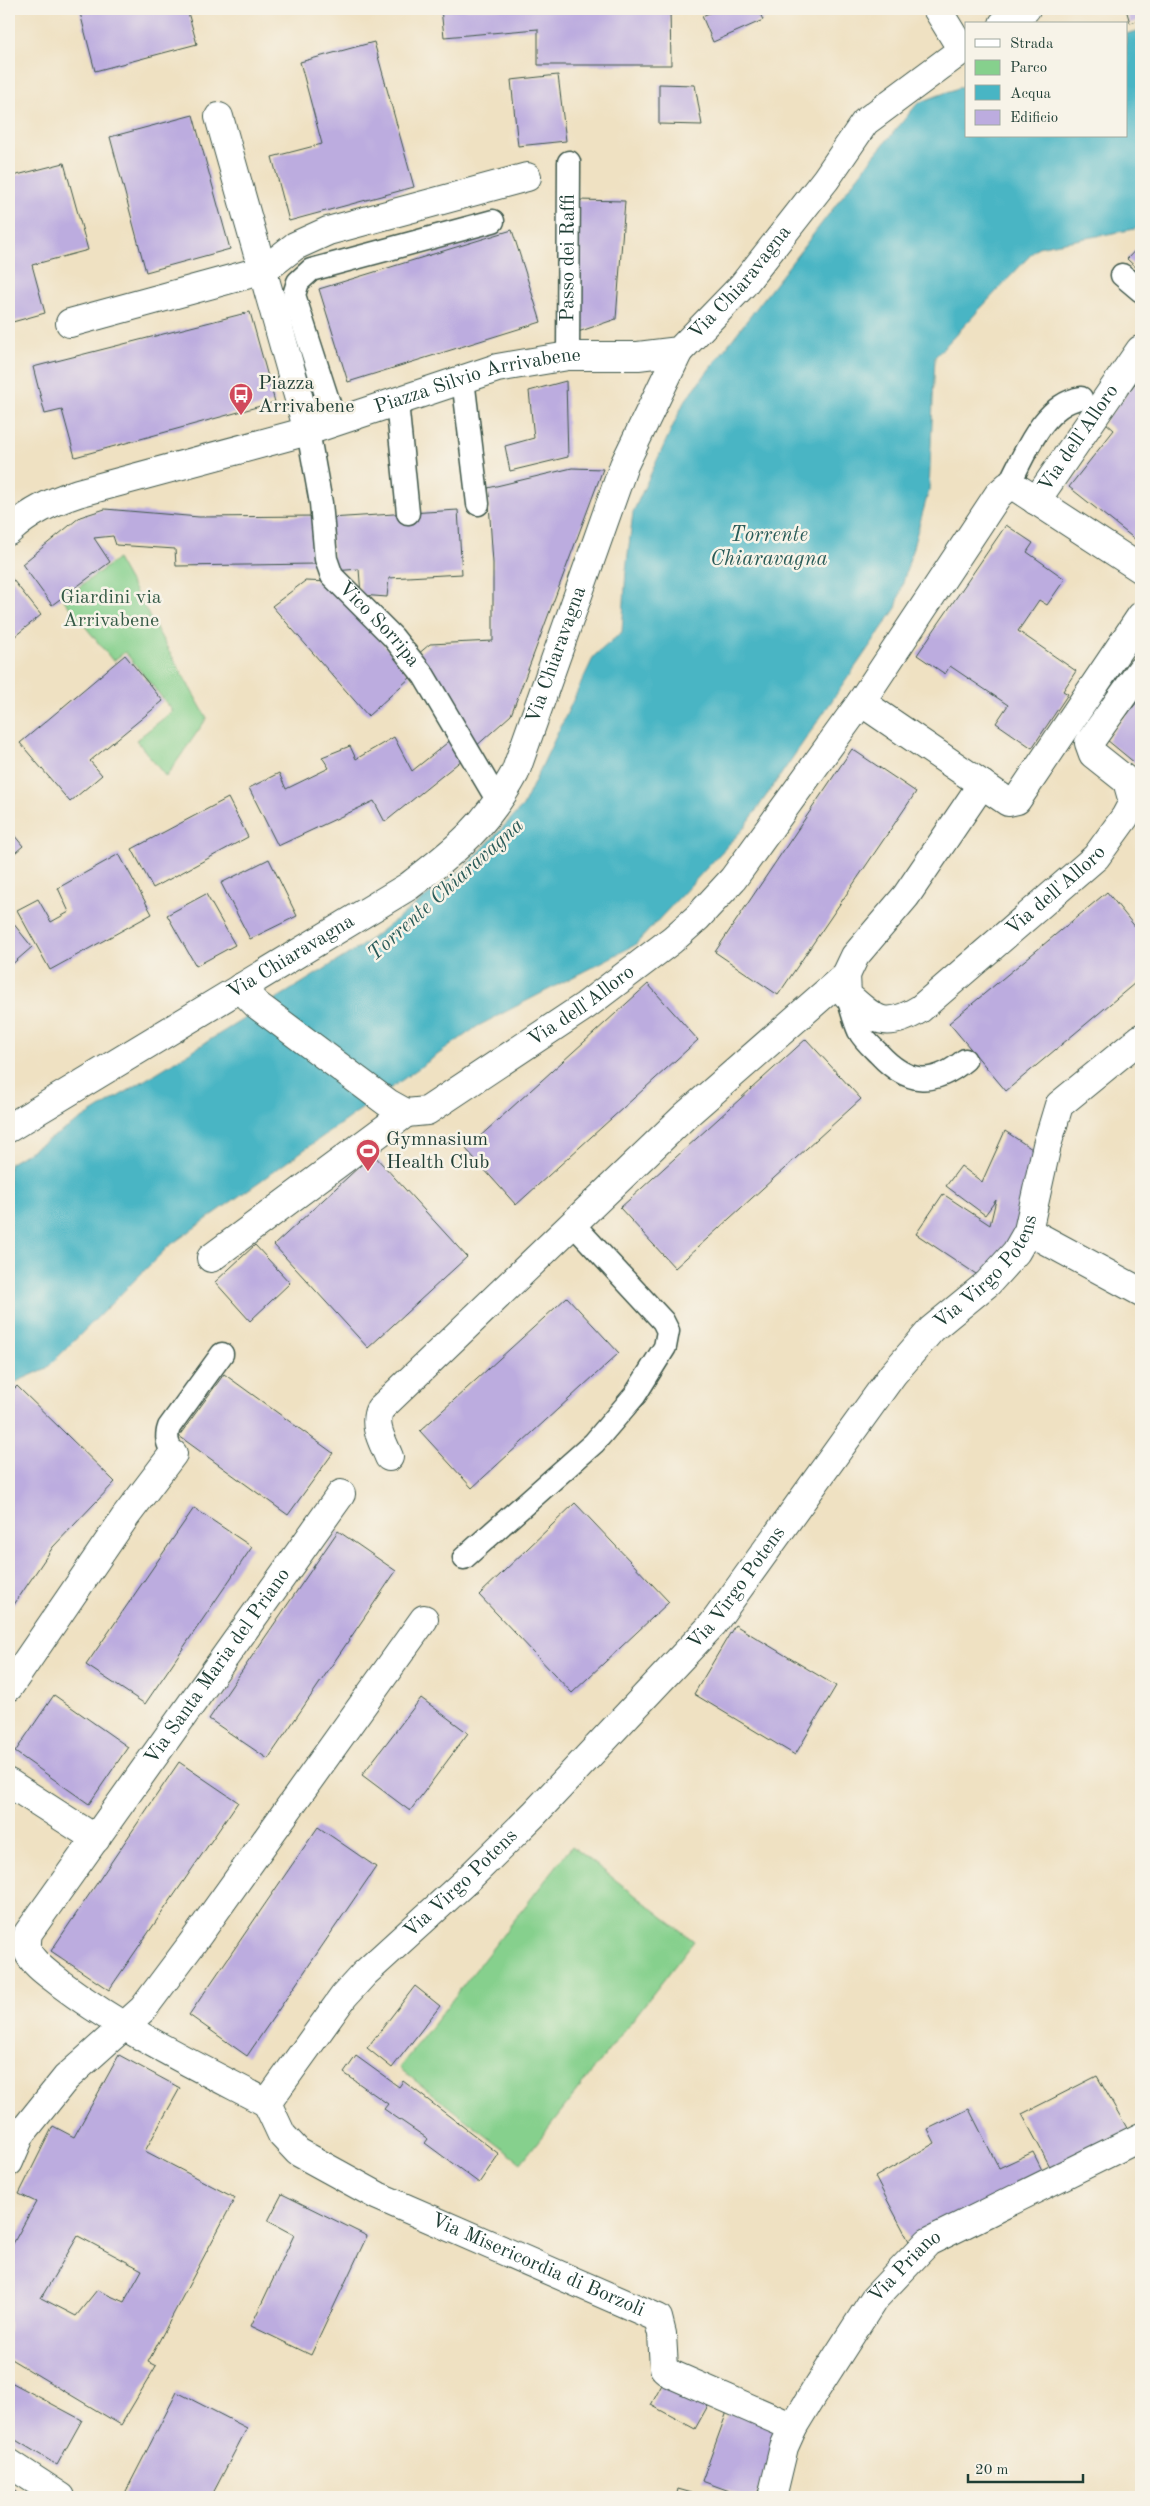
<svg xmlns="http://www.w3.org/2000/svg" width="1150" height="2506" font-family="'Old Standard TT',serif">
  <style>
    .green { fill: #86d08d; stroke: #528660 }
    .water { fill: #48b5c4; stroke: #34797c }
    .building { fill: #bcacdf; fill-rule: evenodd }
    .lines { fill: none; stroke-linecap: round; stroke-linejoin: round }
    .lane-casing { stroke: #3e5649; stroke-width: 25 }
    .street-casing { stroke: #3e5649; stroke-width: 30 }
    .secondary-casing { stroke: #3e5649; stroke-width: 30 }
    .lane { stroke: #fff; stroke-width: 22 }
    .street { stroke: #fff; stroke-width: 28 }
    .secondary { stroke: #fff; stroke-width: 28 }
    .labels { text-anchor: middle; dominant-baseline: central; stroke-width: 5; stroke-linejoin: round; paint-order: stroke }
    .street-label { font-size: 20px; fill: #1f3d34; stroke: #f7f3e8 }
    .poi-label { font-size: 20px; fill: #1f3d34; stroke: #f7f3e8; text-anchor: start }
    .park-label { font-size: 20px; fill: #345a46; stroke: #f7f3e8 }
    .water-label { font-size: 21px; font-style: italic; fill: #295b58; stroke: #f7f3e8 }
  </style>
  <rect width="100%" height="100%" fill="#f7f3e8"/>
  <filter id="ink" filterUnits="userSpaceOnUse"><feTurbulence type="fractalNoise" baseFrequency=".02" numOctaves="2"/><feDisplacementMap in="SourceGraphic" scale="10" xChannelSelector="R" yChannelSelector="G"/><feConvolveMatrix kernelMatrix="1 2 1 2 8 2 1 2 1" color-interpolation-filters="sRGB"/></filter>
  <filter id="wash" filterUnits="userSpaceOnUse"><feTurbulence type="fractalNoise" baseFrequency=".0096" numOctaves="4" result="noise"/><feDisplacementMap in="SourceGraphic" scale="20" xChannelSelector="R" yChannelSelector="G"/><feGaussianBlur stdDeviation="1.12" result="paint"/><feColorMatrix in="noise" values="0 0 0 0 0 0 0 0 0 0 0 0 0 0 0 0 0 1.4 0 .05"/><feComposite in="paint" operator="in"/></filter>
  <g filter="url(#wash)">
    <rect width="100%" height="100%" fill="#efe1c2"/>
    <g class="green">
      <polygon points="117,559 207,718 166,777 136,740 173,711 125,652 113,661 63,599"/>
      <polygon points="572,1846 694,1941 521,2163 399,2068"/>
    </g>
    <polygon class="water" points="1141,30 1141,225 1135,229 1038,247 935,357 929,490 896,608 744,828 635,945 478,1026 169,1246 47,1368 9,1385 9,1164 360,947 464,868 523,806 594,656 622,632 626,571 633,512 684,402 872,158 918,103 966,85 966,136 1126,136 1126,34"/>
    <g id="blocks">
      <g class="building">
        <polygon points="79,9 187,9 197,44 95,71"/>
        <polygon points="441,9 670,9 671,65 538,65 538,29 444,37"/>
        <polygon points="719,9 758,9 763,20 713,42 702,16"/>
        <polygon points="1126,9 1141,9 1141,20 1130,23"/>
        <polygon points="374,42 414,187 289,221 272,157 322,144 300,62"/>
        <polygon points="558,75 566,141 518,146 511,80"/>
        <polygon points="659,84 695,85 702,125 659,124"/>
        <polygon points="193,115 230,249 146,272 110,137"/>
        <polygon points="64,163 88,250 32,265 45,313 9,323 9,177"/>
        <polygon points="577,200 625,201 616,319 578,332"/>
        <polygon points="512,230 541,322 348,382 319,289"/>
        <polygon points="1141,244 1141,272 1127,259"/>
        <polygon points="250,312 275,402 75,457 62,410 45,414 33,367"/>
        <polygon points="1141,376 1141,544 1069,487 1114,430 1105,422"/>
        <polygon points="566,381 568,457 510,471 505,446 534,438 529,391"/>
        <polygon points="572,468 603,469 511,715 474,748 417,655 430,644 493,641 493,563 488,488"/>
        <polygon points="105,509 199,517 316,516 316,564 176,566 175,549 116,545 113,536 94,538 110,562 52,605 22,564 80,517"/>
        <polygon points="458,510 462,574 389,578 387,597 361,595 359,569 334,571 330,518"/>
        <polygon points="1006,525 1033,543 1027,552 1065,579 1047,605 1039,600 1018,631 1076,671 1063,691 1068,694 1032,748 996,723 1008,705 950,666 945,674 917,655"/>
        <polygon points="9,575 41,615 9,641"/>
        <polygon points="305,581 331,582 411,677 368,716 272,606"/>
        <polygon points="125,655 163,701 90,761 102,775 70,802 20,743"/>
        <polygon points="1141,697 1141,768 1107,740"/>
        <polygon points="457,735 468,755 385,822 374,801 278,846 249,788 279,773 286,789 329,768 322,757 350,746 356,759 394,737 412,771"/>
        <polygon points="852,749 916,792 778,995 715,952"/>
        <polygon points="228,798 248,837 153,888 132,849"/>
        <polygon points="9,829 23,846 9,858"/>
        <polygon points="119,854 152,914 50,970 17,910 38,899 51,922 69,912 58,888"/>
        <polygon points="269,859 297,916 250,939 221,883"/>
        <polygon points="1107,892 1141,934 1141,978 1006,1091 949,1023"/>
        <polygon points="206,894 235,945 196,966 167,915"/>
        <polygon points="9,918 32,947 9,967"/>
        <polygon points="648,984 698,1040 516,1205 466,1149"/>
        <polygon points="806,1039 861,1099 675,1268 620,1208"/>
        <polygon points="1005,1131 1035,1151 1017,1237 985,1280 916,1234 943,1194 990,1225 996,1200 985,1215 946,1186 961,1166 982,1182"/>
        <polygon points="373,1154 467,1257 368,1348 274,1245"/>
        <polygon points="255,1245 290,1283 250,1321 215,1282"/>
        <polygon points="567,1297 619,1353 472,1488 420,1431"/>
        <polygon points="224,1374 333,1453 288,1515 179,1436"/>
        <polygon points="17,1386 115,1482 53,1547 9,1612 9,1394"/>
        <polygon points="575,1503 669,1602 572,1693 479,1595"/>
        <polygon points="194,1508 252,1547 145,1704 86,1665"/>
        <polygon points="338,1531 396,1571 268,1759 209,1719"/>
        <polygon points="735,1625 836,1686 795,1755 694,1694"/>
        <polygon points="54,1695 128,1747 89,1804 15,1752"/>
        <polygon points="421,1698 468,1733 410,1811 362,1775"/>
        <polygon points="179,1762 238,1802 109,1990 51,1951"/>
        <polygon points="318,1827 376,1867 247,2056 189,2015"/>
        <polygon points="415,1986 440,2006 392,2068 367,2048"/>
        <path d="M119,2055L180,2088L145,2151L235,2198L148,2362L156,2366L121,2425L9,2358V2251L36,2202L19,2194L53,2126L74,2137ZM78,2236L142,2270L124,2302L97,2290L76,2316L41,2298Z"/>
        <polygon points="356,2056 399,2087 403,2081 499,2154 479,2183 425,2143 428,2139 384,2109 388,2104 344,2073"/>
        <polygon points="1097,2076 1131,2135 1054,2174 1022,2114"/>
        <polygon points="969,2109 999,2168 1033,2152 1045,2176 910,2243 875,2177 935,2143 928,2129"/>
        <polygon points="282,2194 367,2236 311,2355 251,2326 294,2235 268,2221"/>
        <polygon points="665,2379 710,2402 695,2429 651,2405"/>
        <polygon points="9,2381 82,2420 57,2465 9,2436"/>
        <polygon points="177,2392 247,2428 211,2497 123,2497"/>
        <polygon points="728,2409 780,2428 756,2497 746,2497 702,2481"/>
        <polygon points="9,2485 16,2491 12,2497 9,2497"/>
        <polygon points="678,2489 706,2497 676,2497"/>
      </g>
    </g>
  </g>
  <g filter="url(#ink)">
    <use href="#blocks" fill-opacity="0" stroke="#3e5649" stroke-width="1"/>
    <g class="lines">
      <defs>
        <g id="lane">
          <polyline points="1122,275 1141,291"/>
          <path id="s1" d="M568,356L569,162"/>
          <polyline points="463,379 478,504"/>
          <polyline points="397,402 408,513"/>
          <polyline points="335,422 294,295 298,282 311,270 493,221"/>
          <path id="s2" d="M308,431L321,503L326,559L332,576L393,637L424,676L499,803"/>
          <path d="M1008,486C1024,456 1043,404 1081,398"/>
          <path d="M847,995C851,1006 854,1020 859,1031C863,1039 873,1048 879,1054C907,1084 933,1087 965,1060"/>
          <path d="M173,1454C168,1444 165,1438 169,1427L222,1354"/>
          <polyline points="464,1558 594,1443 635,1395 665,1347 668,1331 663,1321 573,1224"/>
        </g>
        <g id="street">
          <polyline points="937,9 962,50"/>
          <polyline points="219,117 308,431"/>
          <polyline points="70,323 264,270 295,246 328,231 527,177"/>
          <path id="s3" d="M1036,501L1140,350"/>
          <polyline points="861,702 1008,802 1017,800 1141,616"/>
          <path id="s4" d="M846,975L847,995C874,1019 884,1031 920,1009L1096,857L1125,817L1133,802L1127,781L1093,754L1089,743L1141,670"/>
          <path id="s5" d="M240,988L257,1005L388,1103L406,1113L427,1111L585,1006L672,940L697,918L733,879L861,702L998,495L1008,486L1017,488L1141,569"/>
          <path id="s6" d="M9,1128L409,886C456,850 486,826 515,773L624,465L679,351"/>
          <polyline points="1028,1231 1141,1292"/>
          <polyline points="211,1258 406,1113"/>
          <path d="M389,1457C383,1442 372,1425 380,1409L685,1116L846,975L855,956L906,896L982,784"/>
          <polyline points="9,1687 126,1516 173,1454"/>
          <polyline points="9,1783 96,1839"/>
          <path id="s7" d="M267,2103L344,1996L364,1974L466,1881L534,1814L713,1624L893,1374L932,1329L988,1283L1016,1252L1028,1231L1047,1145L1059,1105L1141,1038"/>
          <path id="s8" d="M267,2103C196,2066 125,2032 61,1984C50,1975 34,1965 28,1952C26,1946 27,1939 28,1933L341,1494"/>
          <path id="s9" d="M267,2103L282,2135L298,2152L378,2196L658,2318L662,2334L664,2368L671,2374L793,2427"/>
          <polyline points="9,2162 21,2134 66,2078 143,2009 191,1945 424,1619"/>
          <polyline points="9,2463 61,2497"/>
          <path id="s10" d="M772,2497L784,2447L793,2427L815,2391L874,2299L928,2242L1141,2137"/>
        </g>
        <g id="secondary">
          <polyline points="1003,24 1026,9"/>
          <path id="s11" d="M9,531C30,512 51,502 78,493L308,431L497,368L568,356H638L679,351L743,285L826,179L865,122L966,47"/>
        </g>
      </defs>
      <use href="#lane" class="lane-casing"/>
      <use href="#street" class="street-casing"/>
      <use href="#secondary" class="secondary-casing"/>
      <use href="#lane" class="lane"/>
      <use href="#street" class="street"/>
      <use href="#secondary" class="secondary"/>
    </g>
  </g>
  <defs>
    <symbol id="bus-pin" viewBox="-11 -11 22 30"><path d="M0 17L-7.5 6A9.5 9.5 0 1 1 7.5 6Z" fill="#d1495b" stroke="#f7f3e8"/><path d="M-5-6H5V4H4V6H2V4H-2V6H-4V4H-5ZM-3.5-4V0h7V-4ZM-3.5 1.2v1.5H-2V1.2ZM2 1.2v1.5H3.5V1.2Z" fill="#fff"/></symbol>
    <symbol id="stadium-pin" viewBox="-11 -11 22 30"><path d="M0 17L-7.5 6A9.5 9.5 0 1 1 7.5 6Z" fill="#d1495b" stroke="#f7f3e8"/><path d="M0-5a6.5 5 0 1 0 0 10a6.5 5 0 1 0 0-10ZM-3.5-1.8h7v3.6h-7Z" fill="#fff"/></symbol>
  </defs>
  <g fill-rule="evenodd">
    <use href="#bus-pin" x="227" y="381" width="28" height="38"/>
    <use href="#stadium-pin" x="354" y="1137" width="28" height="38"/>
  </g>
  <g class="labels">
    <g class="street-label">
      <text stroke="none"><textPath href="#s1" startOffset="98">Passo dei Raffi</textPath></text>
      <text stroke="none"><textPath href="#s11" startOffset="792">Via Chiaravagna</textPath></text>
      <text stroke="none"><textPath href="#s11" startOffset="495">Piazza Silvio Arrivabene</textPath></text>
      <text stroke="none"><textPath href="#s3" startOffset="76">Via dell'Alloro</textPath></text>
      <text stroke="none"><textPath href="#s2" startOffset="215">Vico Sorripa</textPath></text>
      <text stroke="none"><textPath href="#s6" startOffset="749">Via Chiaravagna</textPath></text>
      <text stroke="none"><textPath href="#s4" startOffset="284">Via dell'Alloro</textPath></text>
      <text stroke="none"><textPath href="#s6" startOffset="330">Via Chiaravagna</textPath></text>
      <text stroke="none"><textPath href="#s5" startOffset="416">Via dell'Alloro</textPath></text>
      <text stroke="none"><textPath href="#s7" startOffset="1104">Via Virgo Potens</textPath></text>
      <text stroke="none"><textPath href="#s7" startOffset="699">Via Virgo Potens</textPath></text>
      <text stroke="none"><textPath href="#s8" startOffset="631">Via Santa Maria del Priano</textPath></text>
      <text stroke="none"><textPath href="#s7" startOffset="294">Via Virgo Potens</textPath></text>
      <text stroke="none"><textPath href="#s9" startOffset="324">Via Misericordia di Borzoli</textPath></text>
      <text stroke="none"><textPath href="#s10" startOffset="270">Via Priano</textPath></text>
    </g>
    <g class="poi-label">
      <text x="258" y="384">Piazza<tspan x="258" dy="23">Arrivabene</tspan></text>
      <text x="386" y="1140">Gymnasium<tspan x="386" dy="23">Health Club</tspan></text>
    </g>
    <g class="park-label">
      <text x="111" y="598">Giardini via<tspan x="111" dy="23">Arrivabene</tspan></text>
    </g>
    <g class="water-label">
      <text x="769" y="535">Torrente<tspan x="769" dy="24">Chiaravagna</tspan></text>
      <text transform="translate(446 890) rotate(-42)">Torrente Chiaravagna</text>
    </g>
  </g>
  <rect width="1150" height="2506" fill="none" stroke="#f7f3e8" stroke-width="30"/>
  <rect x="965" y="22" width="162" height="115" fill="#f7f3e8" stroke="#a1aaa0"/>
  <rect x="975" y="39" width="25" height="8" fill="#ffffff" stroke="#a1aaa0"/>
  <text x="1010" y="48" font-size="15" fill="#1f3d34">Strada</text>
  <rect x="975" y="60" width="25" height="15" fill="#86d08d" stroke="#a1aaa0"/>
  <text x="1010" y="72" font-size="15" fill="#1f3d34">Parco</text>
  <rect x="975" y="85" width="25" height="15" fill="#48b5c4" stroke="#a1aaa0"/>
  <text x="1010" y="98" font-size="15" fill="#1f3d34">Acqua</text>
  <rect x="975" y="110" width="25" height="15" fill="#bcacdf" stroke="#a1aaa0"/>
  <text x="1010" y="122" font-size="15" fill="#1f3d34">Edificio</text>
  <path d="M968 2474v8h115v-8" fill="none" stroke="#1f3d34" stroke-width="2.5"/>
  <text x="975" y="2474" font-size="15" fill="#1f3d34" stroke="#f7f3e8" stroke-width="4" paint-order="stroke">20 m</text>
</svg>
